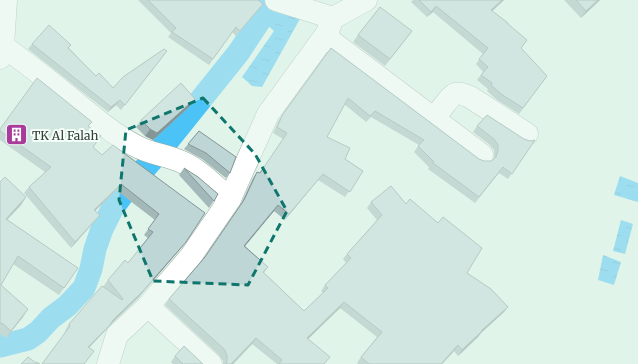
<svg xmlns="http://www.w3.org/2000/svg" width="638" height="364" font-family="Merriweather,serif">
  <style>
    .water { fill: url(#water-ripples) }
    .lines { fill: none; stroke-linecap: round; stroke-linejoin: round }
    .canal { stroke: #4bc3f7; stroke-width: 23 }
    .minor-casing { stroke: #99aba1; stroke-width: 23 }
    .minor { stroke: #fff; stroke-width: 22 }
    .wall { fill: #a3b8b8 }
    .shaded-wall { fill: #859696 }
    .building { fill: #bed6d6; stroke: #859696 }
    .marked { fill: none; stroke: #0f766e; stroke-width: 3; stroke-dasharray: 8 5; stroke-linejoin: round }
    .labels { text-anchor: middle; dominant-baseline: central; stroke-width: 4; stroke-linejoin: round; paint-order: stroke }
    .poi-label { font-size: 12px; fill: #363e3a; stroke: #f3fff8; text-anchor: start }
  </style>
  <defs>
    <pattern id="water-ripples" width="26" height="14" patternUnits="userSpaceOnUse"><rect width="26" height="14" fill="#4bc3f7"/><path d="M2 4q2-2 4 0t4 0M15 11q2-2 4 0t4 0" fill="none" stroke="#3fa0c9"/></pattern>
  </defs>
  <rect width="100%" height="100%" fill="#e0f4e9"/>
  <g class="water">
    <polygon points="279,0 306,8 262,87 252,86 242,77 274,31 266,24"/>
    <polygon points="620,176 638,183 638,202 614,195"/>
    <polygon points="621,220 633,224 625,254 613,251"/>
    <polygon points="603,255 621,262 614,285 598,280"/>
  </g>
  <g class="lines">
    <g class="canal">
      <polyline points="162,148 239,52 262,17 270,0"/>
      <polyline points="0,346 28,339 38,332 51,318 67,306 84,288 91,269 95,249 102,229 112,209 126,190 153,159"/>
    </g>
    <defs>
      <g id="minor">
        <polyline points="276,0 333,18"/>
        <polyline points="366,0 333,18 327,33 331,41 433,118 482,155"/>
        <path d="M3,46C25,62 47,79 68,96C90,114 111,133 136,146C150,154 167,155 182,162C200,170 215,186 230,199"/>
        <polyline points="0,58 3,46 6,0"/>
        <path d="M433,118C438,113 442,108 446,103C454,92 457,91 470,97L527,134"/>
        <polyline points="148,306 211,364"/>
        <polyline points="108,364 117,335 148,306 191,256 230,199 268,114 327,33"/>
      </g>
    </defs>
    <use href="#minor" class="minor-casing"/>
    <use href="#minor" class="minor"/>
  </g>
  <g class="wall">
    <polygon points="138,0 258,0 259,9 236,36 232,32 209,65 168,37 171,33"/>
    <polygon points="413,0 504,0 492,11 508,24 521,49 547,76 519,114 497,100 487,91 488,89 477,80 483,72 476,64 483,54 433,12 427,17 411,2"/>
    <polygon points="564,0 600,0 581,18"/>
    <polygon points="412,31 385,66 353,42 358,35"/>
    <polygon points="32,44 69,48 96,76 113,88 163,56 121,110 116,105 108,112 28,49"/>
    <polygon points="331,48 479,159 484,161 491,161 494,159 494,150 490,145 473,132 477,126 530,141 535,140 508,179 499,173 475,203 428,169 429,167 414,152 419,145 371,117 366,122 344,104 327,137 345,159 363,171 345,197 318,180 285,220 274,211 245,246 268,267 264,273 304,311 323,293 321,291 325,285 346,263 343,259 347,254 377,220 367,208 371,202 406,204 467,273 508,307 504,312 481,333 478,337 458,356 454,351 442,364 358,364 357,363 361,357 377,337 340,308 308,339 325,364 277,364 252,344 233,364 223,364 223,361 219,355 165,305 169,299 205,258 240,206 253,178 257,172 260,173 283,139 273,133 279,120"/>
    <polygon points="190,106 153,140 145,136 136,127 141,120"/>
    <polygon points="89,127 93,147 102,155 205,213 181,248 139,297 110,325 105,331 66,332 65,331 69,324 104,287 103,287 108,280 128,263 148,238 144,235 155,220 116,190 95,211 95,221 71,248 24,193 29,187 45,172 0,140 0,129"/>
    <polygon points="199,131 230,173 226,178 202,159 184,149"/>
    <polygon points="184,168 218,194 209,208 179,175"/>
    <polygon points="0,182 26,197 21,205 7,220 78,268 59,295 13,264 1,285 23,317 6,338 0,334"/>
    <polygon points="175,356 203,364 173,364 171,362"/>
  </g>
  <g class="shaded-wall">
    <polygon points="502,0 504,0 487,16 491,10"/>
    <polygon points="598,0 600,0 581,18 586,11"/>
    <polygon points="436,6 433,12 427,17 431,12"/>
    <polygon points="195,99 190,106 153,140 145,136 150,129"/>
    <polygon points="120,100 116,105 108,112 111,107"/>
    <polygon points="323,174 318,180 285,220 289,214"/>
    <polygon points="121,184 116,190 90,216 94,210"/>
    <polygon points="26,197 21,205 1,226 6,219"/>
    <polygon points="278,205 274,211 240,252 244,246"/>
    <polygon points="100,215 95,221 71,248 75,242"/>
    <polygon points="186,242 181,248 139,297 110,325 105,331 84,353 88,347 113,320"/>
    <polygon points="344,302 340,308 303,344 307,338"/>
    <polygon points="508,307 504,312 481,333 478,337 458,356 462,350 482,330"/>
    <polygon points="28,309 23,317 6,338 11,331"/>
    <polygon points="256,338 252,344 233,364 231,364"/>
    <polygon points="458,345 454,351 442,364 441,364"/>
  </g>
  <g class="building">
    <polygon points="148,0 258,0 263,4 240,31 236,27 213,59 172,32 176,28"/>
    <polygon points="419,0 502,0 491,10 508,23 508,24 527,40 521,48 547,76 523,108 501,94 491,85 492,83 481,75 488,67 479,59 488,48 436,6 431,12"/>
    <polygon points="576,0 598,0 586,11"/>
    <polygon points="380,7 412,31 390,59 358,35"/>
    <polygon points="49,25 71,45 68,48 96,76 99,73 113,88 123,77 164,49 167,51 125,105 120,100 111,107 32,44"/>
    <polygon points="331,48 479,159 484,161 491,161 496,157 498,151 498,145 494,139 477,126 487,115 524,139 530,141 535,140 512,174 503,167 479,197 433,163 434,162 418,146 424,140 375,111 370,116 348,98 327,137 350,148 345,159 363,171 350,192 323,174 289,214 278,205 244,246 268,267 263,272 304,311 328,288 325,285 351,258 347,254 382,215 371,202 391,186 406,204 410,199 438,223 443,217 482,248 467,273 491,289 508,307 482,330 482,331 462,350 458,345 441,364 369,364 361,357 382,332 344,302 307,338 330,357 324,364 279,364 282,360 256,338 231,364 226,364 227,361 227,355 224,349 169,299 205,257 244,200 257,172 260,173 287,133 277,127 283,114"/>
    <polygon points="37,78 92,122 88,126 101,136 93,147 102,155 113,145 205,213 186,242 143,291 113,320 110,325 88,347 94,351 84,364 42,364 70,326 69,324 102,286 122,300 123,299 108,280 125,260 128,263 153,232 148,229 159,214 121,184 94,210 100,215 75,242 29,187 51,167 0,131 0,129"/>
    <polygon points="181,83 195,99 157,133 150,129 141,120"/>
    <polygon points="199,131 236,157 230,173 206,153 188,144"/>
    <polygon points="184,168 198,177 218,194 214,201"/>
    <polygon points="5,177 26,197 6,219 78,268 64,288 18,256 1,285 28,309 11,331 2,323 0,324 0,182"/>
    <polygon points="184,346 203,364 183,364 175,356"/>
    <polygon points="28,357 36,363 36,362 40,364 21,364"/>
  </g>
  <path d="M0 0H638V364H0ZM203,98L255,154L287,211L248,285L153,281L119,200L126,130Z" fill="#e0f4e9" fill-opacity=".55" fill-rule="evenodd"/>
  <path class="marked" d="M203,98L255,154L287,211L248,285L153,281L119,200L126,130Z"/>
  <defs>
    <symbol id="building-square" viewBox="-11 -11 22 22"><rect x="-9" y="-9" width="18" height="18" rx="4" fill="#a93c9b" stroke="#f3fff8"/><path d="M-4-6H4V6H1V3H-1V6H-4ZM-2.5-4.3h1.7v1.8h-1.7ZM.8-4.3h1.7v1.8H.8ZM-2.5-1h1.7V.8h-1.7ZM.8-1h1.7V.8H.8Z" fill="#fff"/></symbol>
  </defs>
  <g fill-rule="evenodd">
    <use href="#building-square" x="4" y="122" width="25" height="25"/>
  </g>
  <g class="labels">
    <g class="poi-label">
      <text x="32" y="135">TK Al Falah</text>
    </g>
  </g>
</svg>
